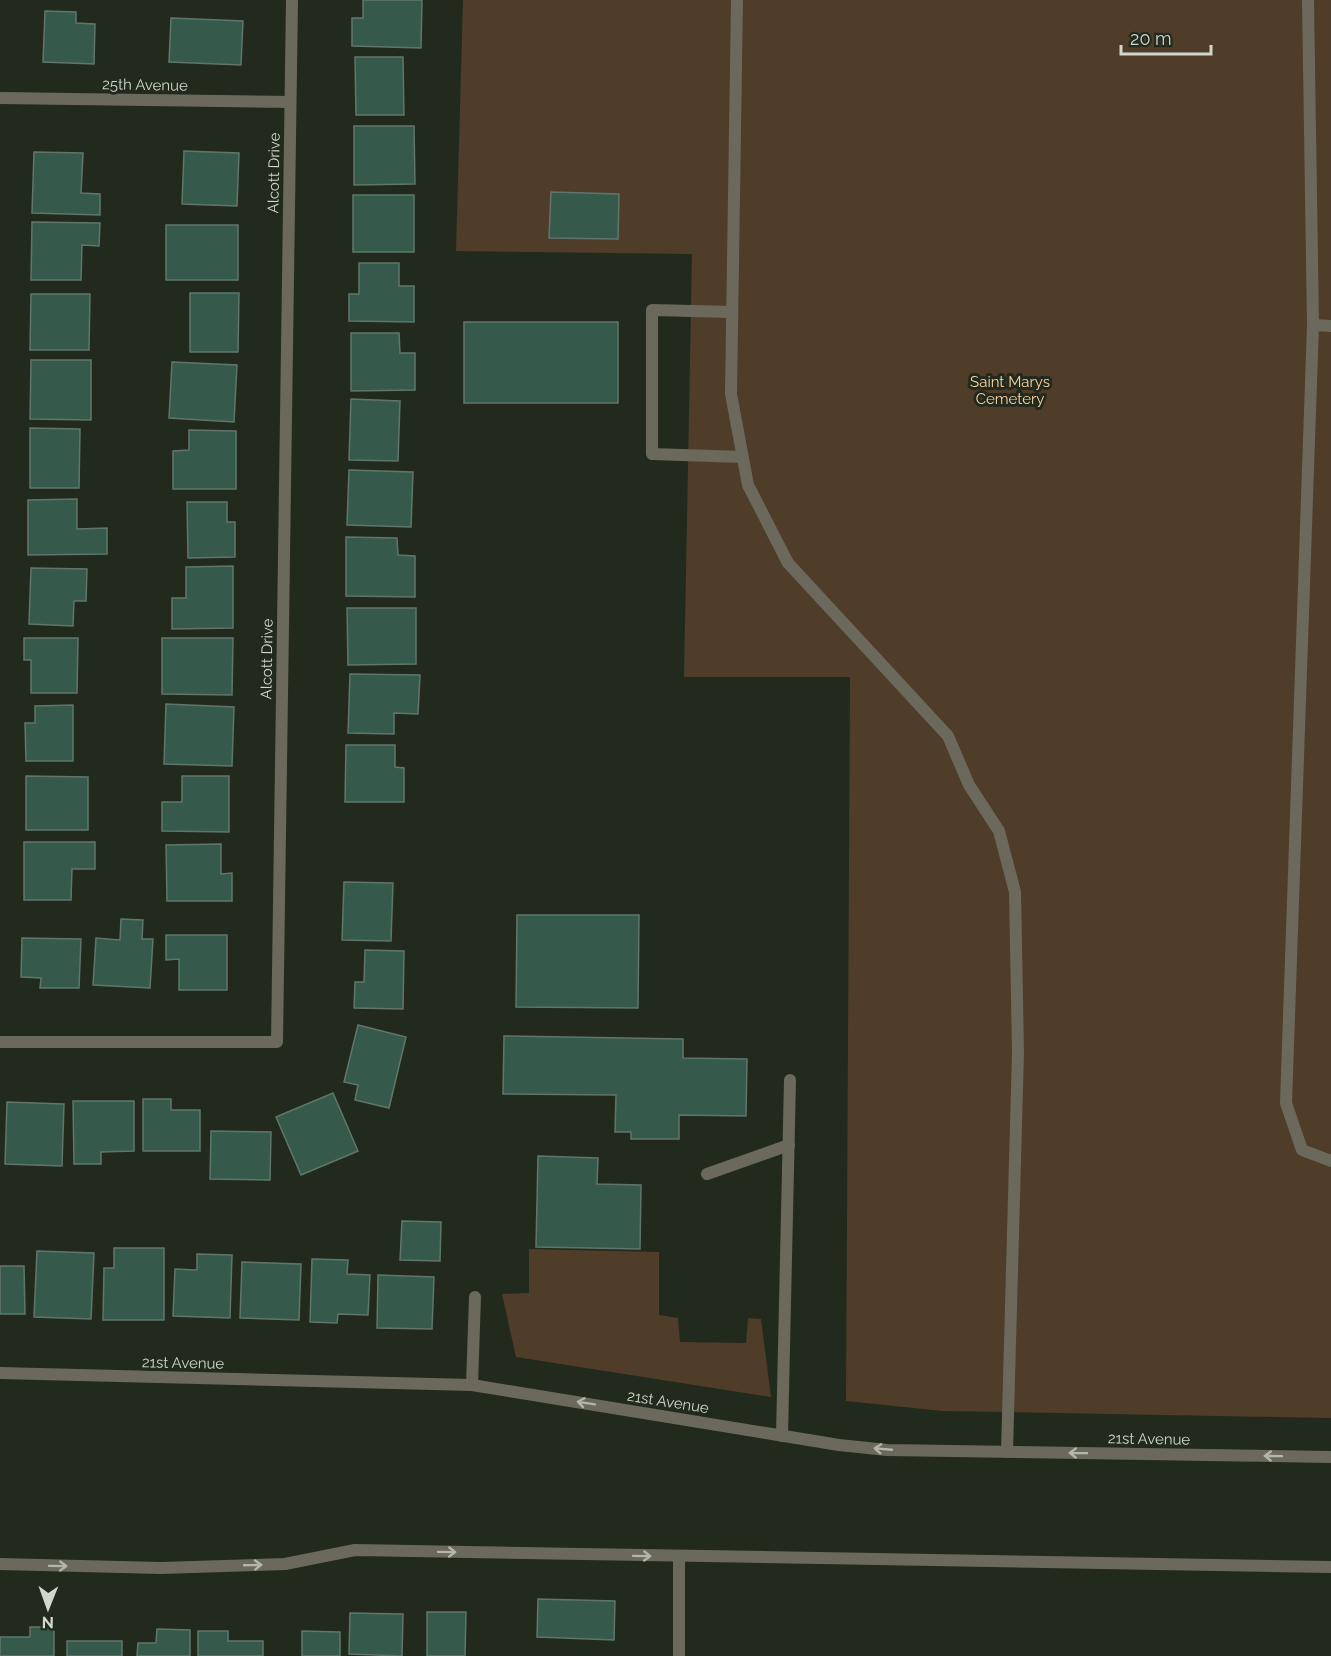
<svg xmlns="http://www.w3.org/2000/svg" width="1331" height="1656" font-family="Raleway,sans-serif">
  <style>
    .green { fill: #4f3d2a }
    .building { fill: #355a4b; stroke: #61756c; stroke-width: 1.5 }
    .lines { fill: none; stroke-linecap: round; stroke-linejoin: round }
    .service { stroke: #6b695b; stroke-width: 12 }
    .minor { stroke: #6b695b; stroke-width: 12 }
    .tertiary { stroke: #6b695b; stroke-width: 12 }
    .oneway { stroke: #b2b6ac }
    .labels { text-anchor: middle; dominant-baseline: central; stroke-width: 6; stroke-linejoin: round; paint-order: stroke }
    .street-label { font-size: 15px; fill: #d1d7ce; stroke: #212a1c }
    .park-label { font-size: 15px; fill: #fed1a2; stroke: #212a1c }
  </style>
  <rect width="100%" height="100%" fill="#212a1c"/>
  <g class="green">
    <polygon points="463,0 1331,0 1331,1418 942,1411 846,1401 850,677 684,677 692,254 456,251"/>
    <polygon points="529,1249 659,1252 659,1315 678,1318 680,1342 746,1343 748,1318 761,1319 771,1397 516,1357 502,1294 529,1293"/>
  </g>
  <g class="building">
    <polygon points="363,0 422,0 421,48 352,46 352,18 363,18"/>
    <polygon points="45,11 76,12 76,23 95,24 94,64 43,62"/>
    <polygon points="171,18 243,21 241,65 169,62"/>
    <polygon points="355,57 403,57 404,115 356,115"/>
    <polygon points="354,126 414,126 415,184 354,185"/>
    <polygon points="184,151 239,153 237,206 182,204"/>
    <polygon points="34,152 83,153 81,193 100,194 100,215 32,213"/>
    <polygon points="551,192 619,194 618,239 549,238"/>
    <rect x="353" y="195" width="61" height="57"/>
    <polygon points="32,222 100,223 99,246 82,245 81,280 31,280"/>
    <rect x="166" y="225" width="72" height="55"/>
    <polygon points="359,263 399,263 399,286 414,286 414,322 349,321 349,294 359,294"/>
    <polygon points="190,293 239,293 238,352 190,352"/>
    <polygon points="31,294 90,294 89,350 30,350"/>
    <rect x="464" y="322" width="154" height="81"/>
    <polygon points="351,333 399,333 400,353 415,353 415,390 351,391"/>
    <polygon points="31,360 91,360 91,420 30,419"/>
    <polygon points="172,362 237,365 234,422 169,418"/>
    <polygon points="351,399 400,401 398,461 349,460"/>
    <polygon points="30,428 80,429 79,488 30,488"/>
    <polygon points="189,430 236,431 236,489 173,489 173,451 189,450"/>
    <polygon points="349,470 413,472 411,527 347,525"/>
    <polygon points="77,499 77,529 107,528 107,554 28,555 28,500"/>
    <polygon points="187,502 227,502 227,522 235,522 235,557 188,558"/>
    <polygon points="346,537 397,538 398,555 415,556 415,597 346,596"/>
    <polygon points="233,566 233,628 172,629 172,598 186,598 186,567"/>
    <polygon points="31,568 87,569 86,601 74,601 73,626 29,624"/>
    <polygon points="347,608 416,608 416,664 348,665"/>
    <polygon points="24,638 78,638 77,693 31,693 31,660 24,660"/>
    <polygon points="162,638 233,638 232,695 162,694"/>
    <polygon points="350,674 420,675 418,714 394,713 394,734 348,733"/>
    <polygon points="166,704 234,707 232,766 164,764"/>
    <polygon points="73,705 73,761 26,761 25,723 35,723 35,706"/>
    <polygon points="346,745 395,745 395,767 404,768 404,802 345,802"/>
    <polygon points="26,776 88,777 88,830 26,830"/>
    <polygon points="182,776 229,776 229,832 162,831 162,802 182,802"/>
    <polygon points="24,842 95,842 95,869 72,869 71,900 24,900"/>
    <polygon points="221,844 221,874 232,873 232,901 167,901 166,845"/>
    <polygon points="344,882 393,883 391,941 342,940"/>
    <polygon points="517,915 639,915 638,1008 516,1007"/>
    <polygon points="121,919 143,920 142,939 153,939 150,988 93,985 96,938 120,940"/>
    <polygon points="166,935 227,935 227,990 179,990 179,959 166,960"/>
    <polygon points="22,938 81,939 79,988 40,988 41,978 21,977"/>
    <polygon points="365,950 404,951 403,1009 354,1008 355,982 364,982"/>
    <polygon points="358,1025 406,1037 389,1108 355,1100 358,1085 344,1082"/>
    <polygon points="504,1036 683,1039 683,1058 747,1059 746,1116 679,1115 679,1139 631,1139 631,1132 615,1132 616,1095 503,1094"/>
    <polygon points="333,1093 358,1151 301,1175 276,1117"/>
    <polygon points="143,1099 171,1099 171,1110 200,1110 200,1151 143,1151"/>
    <polygon points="73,1101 134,1101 134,1151 101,1152 101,1164 74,1164"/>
    <polygon points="7,1102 64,1104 62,1166 5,1164"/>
    <polygon points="211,1131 271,1132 270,1180 210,1179"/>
    <polygon points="538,1156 598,1158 597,1184 641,1185 640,1249 536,1247"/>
    <polygon points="402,1221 441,1222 440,1261 400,1260"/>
    <polygon points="114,1248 164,1248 164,1320 103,1320 104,1268 114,1268"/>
    <polygon points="37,1251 94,1253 91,1319 34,1317"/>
    <polygon points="197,1254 232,1255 230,1318 173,1316 175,1269 197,1270"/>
    <polygon points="312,1259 348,1260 347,1274 370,1275 368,1315 338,1314 337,1323 310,1322"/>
    <polygon points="242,1262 301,1264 299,1320 240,1318"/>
    <polygon points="0,1266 24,1266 25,1314 0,1314"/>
    <polygon points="378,1275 434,1277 432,1329 377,1328"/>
    <polygon points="538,1599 615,1601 614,1640 537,1637"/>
    <polygon points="427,1612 466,1612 465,1656 427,1656"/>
    <polygon points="350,1613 403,1614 402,1656 349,1654"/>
    <polygon points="30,1627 54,1627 54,1656 0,1656 0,1637 30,1637"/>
    <polygon points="157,1629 190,1630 190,1656 137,1656 138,1643 156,1643"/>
    <polygon points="198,1631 228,1631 228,1641 263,1641 263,1656 198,1656"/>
    <polygon points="302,1631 340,1632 340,1656 302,1656"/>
    <rect x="67" y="1641" width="55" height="15"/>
  </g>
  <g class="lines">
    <g class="service">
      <polyline points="1308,0 1313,325 1286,1103 1302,1150 1331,1161"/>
      <polyline points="732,312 652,310 652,454 742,457"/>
      <polyline points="1313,325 1331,326"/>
      <polyline points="707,1174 789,1145"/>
      <polyline points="472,1385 475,1297"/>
      <polyline points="782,1436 790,1080"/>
    </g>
    <g class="minor">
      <polyline points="737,0 731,394 748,485 788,563 948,736 969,785 999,831 1015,892 1018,1052 1007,1452"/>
      <polyline points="0,98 290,102"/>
      <polyline points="0,1042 277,1042 292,0"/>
      <polyline points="679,1556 679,1656"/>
    </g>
    <g class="tertiary">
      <polyline points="0,1373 472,1385 839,1445 887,1450 1331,1457"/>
      <polyline points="0,1564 161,1568 285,1564 355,1550 1331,1567"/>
    </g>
  </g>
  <defs><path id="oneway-shaft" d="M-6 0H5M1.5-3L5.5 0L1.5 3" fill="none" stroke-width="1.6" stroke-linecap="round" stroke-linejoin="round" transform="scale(1.5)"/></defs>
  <g class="oneway">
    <use href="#oneway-shaft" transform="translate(586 1403) rotate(-171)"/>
    <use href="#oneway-shaft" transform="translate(883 1449) rotate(-175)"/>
    <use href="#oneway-shaft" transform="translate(1078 1453) rotate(-179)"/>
    <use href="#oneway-shaft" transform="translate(1273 1456) rotate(-179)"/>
    <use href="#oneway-shaft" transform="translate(447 1552) rotate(1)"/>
    <use href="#oneway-shaft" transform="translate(642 1556) rotate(1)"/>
    <use href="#oneway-shaft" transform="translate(253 1565) rotate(-2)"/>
    <use href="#oneway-shaft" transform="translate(58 1566) rotate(1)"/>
  </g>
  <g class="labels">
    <g class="street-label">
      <text transform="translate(145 85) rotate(1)">25th Avenue</text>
      <text transform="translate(274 173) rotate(-89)">Alcott Drive</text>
      <text transform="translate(267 659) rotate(-89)">Alcott Drive</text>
      <text transform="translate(183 1363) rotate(1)">21st Avenue</text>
      <text transform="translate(668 1402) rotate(9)">21st Avenue</text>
      <text transform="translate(1149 1439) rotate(1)">21st Avenue</text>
    </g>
    <g class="park-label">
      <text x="1010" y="382">Saint Marys<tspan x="1010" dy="17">Cemetery</tspan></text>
    </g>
  </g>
  <g transform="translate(48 1608) rotate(181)" stroke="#212a1c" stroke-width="4.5" paint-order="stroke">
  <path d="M0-4.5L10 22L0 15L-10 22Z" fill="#d1d7ce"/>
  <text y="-9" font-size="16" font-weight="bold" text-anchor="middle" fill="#d1d7ce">N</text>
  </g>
  <path d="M1121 45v9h90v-9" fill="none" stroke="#d1d7ce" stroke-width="3"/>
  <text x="1130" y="45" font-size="18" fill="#d1d7ce" stroke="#212a1c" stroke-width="4.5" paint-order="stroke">20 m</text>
</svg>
